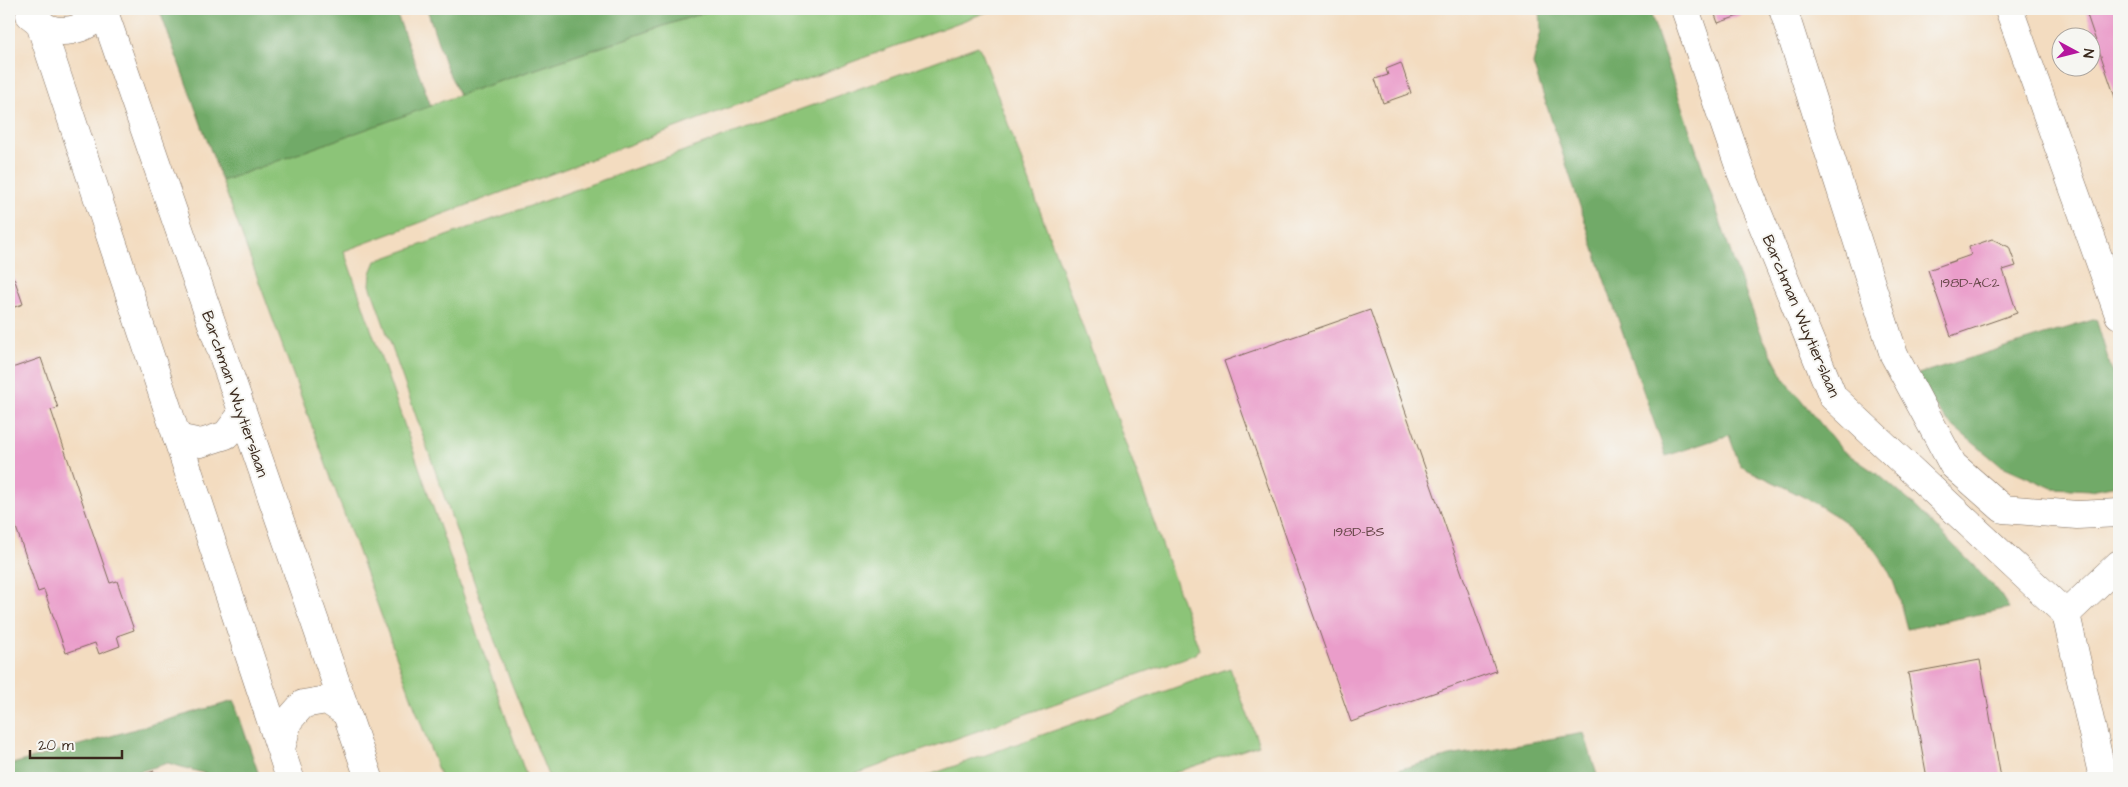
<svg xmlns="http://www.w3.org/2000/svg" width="2128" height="787" font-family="'Architects Daughter',sans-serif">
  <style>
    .green { fill: #8cc478; stroke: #64774b }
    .forest { fill: #71aa68; stroke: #566a43 }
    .building { fill: #ea9dca }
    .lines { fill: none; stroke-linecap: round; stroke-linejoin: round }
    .minor-casing { stroke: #7b6857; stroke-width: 29 }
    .minor { stroke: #fff; stroke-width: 28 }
    .labels { text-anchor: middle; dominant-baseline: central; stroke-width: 4; stroke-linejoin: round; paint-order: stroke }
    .number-label { font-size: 14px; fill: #674749 }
    .street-label { font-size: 16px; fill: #3b2a1e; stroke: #f6f6f2 }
  </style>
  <rect width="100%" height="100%" fill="#f6f6f2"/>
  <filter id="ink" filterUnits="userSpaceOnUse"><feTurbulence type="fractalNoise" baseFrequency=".02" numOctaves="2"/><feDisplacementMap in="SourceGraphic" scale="10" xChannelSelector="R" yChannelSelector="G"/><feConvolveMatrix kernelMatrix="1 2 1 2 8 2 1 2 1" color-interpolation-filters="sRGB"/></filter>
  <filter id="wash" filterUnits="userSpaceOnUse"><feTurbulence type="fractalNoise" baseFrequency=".0096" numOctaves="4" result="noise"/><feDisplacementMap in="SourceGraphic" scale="20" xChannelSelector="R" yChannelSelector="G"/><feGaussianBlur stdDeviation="1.12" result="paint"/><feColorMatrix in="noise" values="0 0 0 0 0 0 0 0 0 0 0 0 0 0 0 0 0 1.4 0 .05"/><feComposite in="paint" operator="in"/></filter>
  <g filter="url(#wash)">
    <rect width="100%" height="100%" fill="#f3dcc0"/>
    <g class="green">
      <polygon points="714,9 992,9 992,10 344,251 527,778 441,778 222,181 459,95"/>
      <polygon points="978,46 982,53 1143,491 1199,649 1196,654 844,778 549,778 497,647 370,285 371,273 376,261"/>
      <polygon points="1230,668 1259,745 1158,778 921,778"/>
    </g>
    <g class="forest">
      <polygon points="159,9 395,9 431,106 222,181"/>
      <polygon points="427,9 714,9 459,95 445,64"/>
      <path d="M1540,9H1649L1735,265L1762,336L1785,380L1842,450L1880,476L1913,504L1971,563L2000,594L2009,608L1907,629C1902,611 1898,591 1890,574C1863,518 1792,492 1740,466L1729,435L1666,456L1603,276L1533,64L1541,31Z"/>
      <polygon points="2096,319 2119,395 2119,481 2117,485 2091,490 2052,488 2000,465 1948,422 1931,401 1918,374"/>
      <polygon points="234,701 260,778 220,778 168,763 118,778 9,778 9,765"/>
      <polygon points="1584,733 1598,778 1366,778 1450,756"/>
    </g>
    <g id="blocks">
      <g class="building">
        <polygon points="1713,9 1743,9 1744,14 1718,23"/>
        <polygon points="2085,9 2119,9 2119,109"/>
        <polygon points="1401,63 1411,93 1383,103 1375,79 1388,75 1386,69"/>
        <polygon points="1992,239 2009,247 2016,266 2003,270 2017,313 1951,336 1928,270 1971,255 1969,247"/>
        <polygon points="14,278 23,304 9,309 9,279"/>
        <polygon points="1370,310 1496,671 1351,722 1224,361"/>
        <polygon points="41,358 58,408 51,410 110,583 117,581 134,630 117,636 120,646 99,654 95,643 66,653 44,590 38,592 9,507 9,369"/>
        <polygon points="1980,660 2001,778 1927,778 1908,673"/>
        <polygon points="154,771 156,778 133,778"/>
      </g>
    </g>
  </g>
  <g filter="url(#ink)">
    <use href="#blocks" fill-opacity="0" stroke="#7b6857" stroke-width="1"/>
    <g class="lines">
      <defs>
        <g id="minor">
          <polyline points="103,9 369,778"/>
          <polyline points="1685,9 1741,172 1833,397 2066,614"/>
          <polyline points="1783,9 1894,355 1953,465 2003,509 2077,515 2119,513"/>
          <polyline points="2009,9 2119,315"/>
          <path d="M30,15C36,19 44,27 50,29C69,35 94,26 103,9"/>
          <polyline points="39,21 290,778"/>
          <polyline points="177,438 201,443 226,435 242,414"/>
          <polyline points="2066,614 2103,778"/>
          <polyline points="2066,614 2119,564"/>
          <polyline points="281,749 288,721 303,704 327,700 345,712"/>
        </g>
      </defs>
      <use href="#minor" class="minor-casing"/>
      <use href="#minor" class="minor"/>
    </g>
  </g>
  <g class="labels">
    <g class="number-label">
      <text x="1970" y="283">198D-AC2</text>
      <text x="1359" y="532">198D-BS</text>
    </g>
    <g class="street-label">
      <text transform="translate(1801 316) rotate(67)">Barchman Wuytierslaan</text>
      <text transform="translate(235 394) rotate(71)">Barchman Wuytierslaan</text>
    </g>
  </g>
  <rect width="2128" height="787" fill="none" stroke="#f6f6f2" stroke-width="30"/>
  <g transform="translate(2076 52) rotate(97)"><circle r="24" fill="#f6f6f2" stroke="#aba49d"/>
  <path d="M0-4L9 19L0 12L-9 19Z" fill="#b5179e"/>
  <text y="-8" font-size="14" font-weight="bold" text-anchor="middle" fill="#3b2a1e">N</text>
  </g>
  <path d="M30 750v8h92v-8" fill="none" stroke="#3b2a1e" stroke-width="2.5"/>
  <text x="38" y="750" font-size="15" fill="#3b2a1e" stroke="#f6f6f2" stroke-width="4" paint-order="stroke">20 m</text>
</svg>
